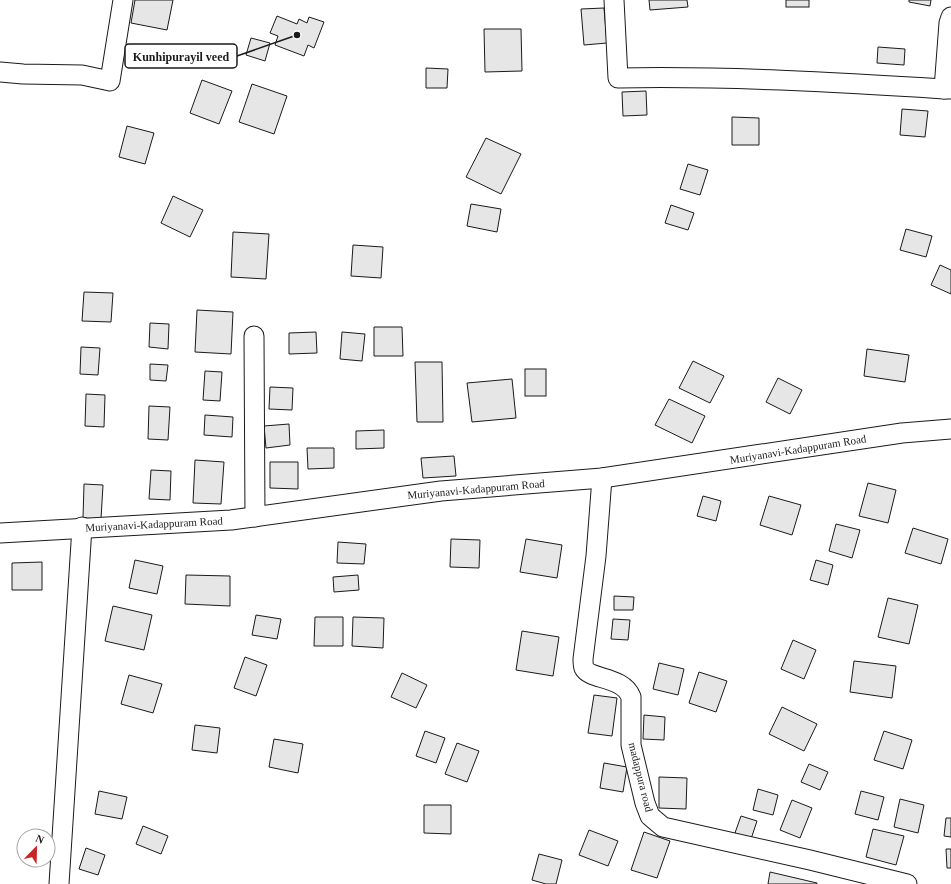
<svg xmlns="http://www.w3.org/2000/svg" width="951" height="884" font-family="'Times New Roman',serif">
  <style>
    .building { fill: #e6e6e6; stroke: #1a1a1a }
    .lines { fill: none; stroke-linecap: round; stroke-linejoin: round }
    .minor-casing { stroke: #1a1a1a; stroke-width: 21 }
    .minor { stroke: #fff; stroke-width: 19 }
    .labels { text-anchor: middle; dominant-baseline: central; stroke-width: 3; stroke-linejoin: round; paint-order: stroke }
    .street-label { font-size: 11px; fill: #1a1a1a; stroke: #fff }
    .leader { fill: none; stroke: #1a1a1a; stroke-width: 1.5 }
    .callout-dot { fill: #1a1a1a; stroke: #fff; stroke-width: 1.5 }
    .callout { fill: #fff; stroke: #1a1a1a; stroke-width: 1.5 }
    .callout-label { font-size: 12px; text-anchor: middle; font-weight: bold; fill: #1a1a1a }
  </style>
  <rect width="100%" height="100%" fill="#fff"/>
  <g class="building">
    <polygon points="135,0 173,0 167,30 131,23"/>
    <polygon points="649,0 687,0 688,7 650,10"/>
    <rect x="786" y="0" width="23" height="7"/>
    <polygon points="909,0 931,0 930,6 909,2"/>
    <polygon points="604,8 607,43 584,45 581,9"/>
    <polygon points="277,16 297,24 299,19 307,23 309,17 324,22 314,48 308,45 304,56 275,45 278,36 270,33"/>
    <polygon points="484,29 521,29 522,71 485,72"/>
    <polygon points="251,38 270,43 265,61 246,55"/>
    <polygon points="878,47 905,49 904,65 877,63"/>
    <polygon points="426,68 448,69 447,88 426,88"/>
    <polygon points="202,80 232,91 219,124 190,113"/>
    <polygon points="252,84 287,96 274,134 239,122"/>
    <polygon points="646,91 647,115 623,116 622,92"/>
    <polygon points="902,109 928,111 925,137 900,135"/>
    <polygon points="732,117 759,118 759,145 732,145"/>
    <polygon points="127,126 154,133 145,164 119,157"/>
    <polygon points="486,138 521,154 501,194 466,177"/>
    <polygon points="688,164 708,170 700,195 680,189"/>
    <polygon points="173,196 203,210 190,237 161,223"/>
    <polygon points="471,204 501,209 497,232 467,226"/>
    <polygon points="671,205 694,213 688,230 665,223"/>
    <polygon points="906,229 932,236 926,257 900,250"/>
    <polygon points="233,232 269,234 266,279 231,277"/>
    <polygon points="353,245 383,247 381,278 351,276"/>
    <polygon points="940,265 951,270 951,294 931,285"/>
    <polygon points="84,292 113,293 111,322 82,321"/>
    <polygon points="197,310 233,312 231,354 195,352"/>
    <polygon points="150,323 169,324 168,349 149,347"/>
    <polygon points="374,327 402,327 403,356 374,356"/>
    <polygon points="316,332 317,353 289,354 289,333"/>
    <polygon points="342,332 365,334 362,361 340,359"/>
    <polygon points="81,347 100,348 98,375 80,374"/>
    <polygon points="867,349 909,355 905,382 864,376"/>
    <polygon points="693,361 724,376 710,403 679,388"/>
    <polygon points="415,362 442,362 443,422 417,422"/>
    <polygon points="150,364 168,365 166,381 150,380"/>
    <rect x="525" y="369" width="21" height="27"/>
    <polygon points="205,371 222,372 220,401 203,400"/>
    <polygon points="778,378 802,390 790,414 766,402"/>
    <polygon points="512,379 516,418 472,422 467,383"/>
    <polygon points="270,387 293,388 292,410 269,409"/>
    <polygon points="86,394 105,395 104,427 85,426"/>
    <polygon points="669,399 705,416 692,443 655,425"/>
    <polygon points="149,406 170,407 168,440 148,439"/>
    <polygon points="205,415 233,417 232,437 204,435"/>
    <polygon points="289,424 290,445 266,448 264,426"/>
    <polygon points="384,430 384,448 356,449 356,431"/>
    <polygon points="307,448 334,448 334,468 308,469"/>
    <polygon points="454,456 456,476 423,478 421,458"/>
    <polygon points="195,460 224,462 221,504 193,503"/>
    <polygon points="270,462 298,462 298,489 270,488"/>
    <polygon points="151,470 171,471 170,500 149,499"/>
    <polygon points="868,483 896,490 888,523 859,516"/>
    <polygon points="84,484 103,485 101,519 83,518"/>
    <polygon points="703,496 721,501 716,521 697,516"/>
    <polygon points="769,496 801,505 792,535 760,525"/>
    <polygon points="836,524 860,530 852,558 829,551"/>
    <polygon points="913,528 948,539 941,564 905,553"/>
    <polygon points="451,539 480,540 479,568 450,567"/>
    <polygon points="526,539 562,545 557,578 520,572"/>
    <polygon points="338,542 366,544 364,564 337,563"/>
    <polygon points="135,560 163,566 157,594 129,588"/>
    <polygon points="816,560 833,565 828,585 810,580"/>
    <polygon points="42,562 42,590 12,590 12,563"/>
    <polygon points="186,575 230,576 230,606 185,604"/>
    <polygon points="358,575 359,590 334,592 333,577"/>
    <polygon points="614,596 634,597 633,610 614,610"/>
    <polygon points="888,598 918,605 909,644 878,637"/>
    <polygon points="113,606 152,615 144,650 105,641"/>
    <polygon points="256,615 281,619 277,639 252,635"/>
    <polygon points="315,617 343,617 343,646 314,646"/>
    <polygon points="353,617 384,618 383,648 352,646"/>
    <polygon points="613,619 630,620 628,640 611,639"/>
    <polygon points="522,631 559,637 553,676 516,670"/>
    <polygon points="793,640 816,650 804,679 781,669"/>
    <polygon points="245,657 267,665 256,696 234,688"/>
    <polygon points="854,661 896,666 892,698 850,692"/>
    <polygon points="659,663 684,669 678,695 653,689"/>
    <polygon points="699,672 727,681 716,712 689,703"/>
    <polygon points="402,673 427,685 416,708 391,697"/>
    <polygon points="129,675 162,684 153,713 121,704"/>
    <polygon points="594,695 617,698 612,736 588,733"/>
    <polygon points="782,707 817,724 804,751 769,734"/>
    <polygon points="644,715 665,717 664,740 643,739"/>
    <polygon points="195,725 220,728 217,753 192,750"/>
    <polygon points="425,731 445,738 436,763 416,756"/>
    <polygon points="884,731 912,740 903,769 874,760"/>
    <polygon points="274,739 303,744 298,773 269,767"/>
    <polygon points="457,743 479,751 467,782 445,774"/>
    <polygon points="604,763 627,767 623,792 600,788"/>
    <polygon points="809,764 828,772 820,790 801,782"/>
    <polygon points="659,777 687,778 686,809 659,808"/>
    <polygon points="758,789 778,795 773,815 753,810"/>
    <polygon points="99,791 127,797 122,819 95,814"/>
    <polygon points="861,791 884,797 878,820 855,814"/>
    <polygon points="900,799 924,805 918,833 894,827"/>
    <polygon points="792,800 812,808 800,838 780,830"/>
    <polygon points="424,805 451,805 451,834 424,833"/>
    <polygon points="741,816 757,821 751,839 735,833"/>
    <polygon points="946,818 951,818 951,837 944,836"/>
    <polygon points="143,826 168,836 161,854 136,844"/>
    <polygon points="873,829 904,836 896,865 866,857"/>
    <polygon points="589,830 618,841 608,866 579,855"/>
    <polygon points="644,832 670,841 657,878 631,870"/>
    <polygon points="86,848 105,855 98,875 79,869"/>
    <polygon points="946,849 951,849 951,868 947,868"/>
    <polygon points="539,854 562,860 556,884 546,884 532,880"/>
    <polygon points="770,872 817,883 817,884 768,884"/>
  </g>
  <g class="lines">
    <defs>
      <g id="minor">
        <path d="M614,0L618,78C727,76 835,82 944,89"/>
        <polyline points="951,17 949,23 944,89 951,89"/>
        <polyline points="0,72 23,74 82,75 110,81 123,0"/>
        <polyline points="254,336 255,517"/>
        <path d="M602,478L596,556L583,659C583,661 583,665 584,668C590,680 623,676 631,697V745L645,803L650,816L663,827L810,860L907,884"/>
        <polyline points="0,533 231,520 441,491 602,478 902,433 951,429"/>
        <polyline points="59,884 82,527"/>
      </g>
    </defs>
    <use href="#minor" class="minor-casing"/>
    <use href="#minor" class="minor"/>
  </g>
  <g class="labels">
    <g class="street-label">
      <text transform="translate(798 449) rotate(-9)">Muriyanavi-Kadappuram Road</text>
      <text transform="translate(476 489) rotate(-5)">Muriyanavi-Kadappuram Road</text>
      <text transform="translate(154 524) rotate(-3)">Muriyanavi-Kadappuram Road</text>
      <text transform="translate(641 777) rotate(76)">madappura road</text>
    </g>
  </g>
  <path class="leader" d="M297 35L237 56"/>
  <circle class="callout-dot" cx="297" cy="35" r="4"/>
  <rect class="callout" x="125" y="44" width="112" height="24" rx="4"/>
  <g class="callout-label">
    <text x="181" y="61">Kunhipurayil veed</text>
  </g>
  <g transform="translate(36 848) rotate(23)"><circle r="19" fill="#ffffff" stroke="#a3a3a3"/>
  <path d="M0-3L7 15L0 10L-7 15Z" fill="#c62828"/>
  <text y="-6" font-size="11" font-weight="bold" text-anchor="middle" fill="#1a1a1a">N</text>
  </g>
</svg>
